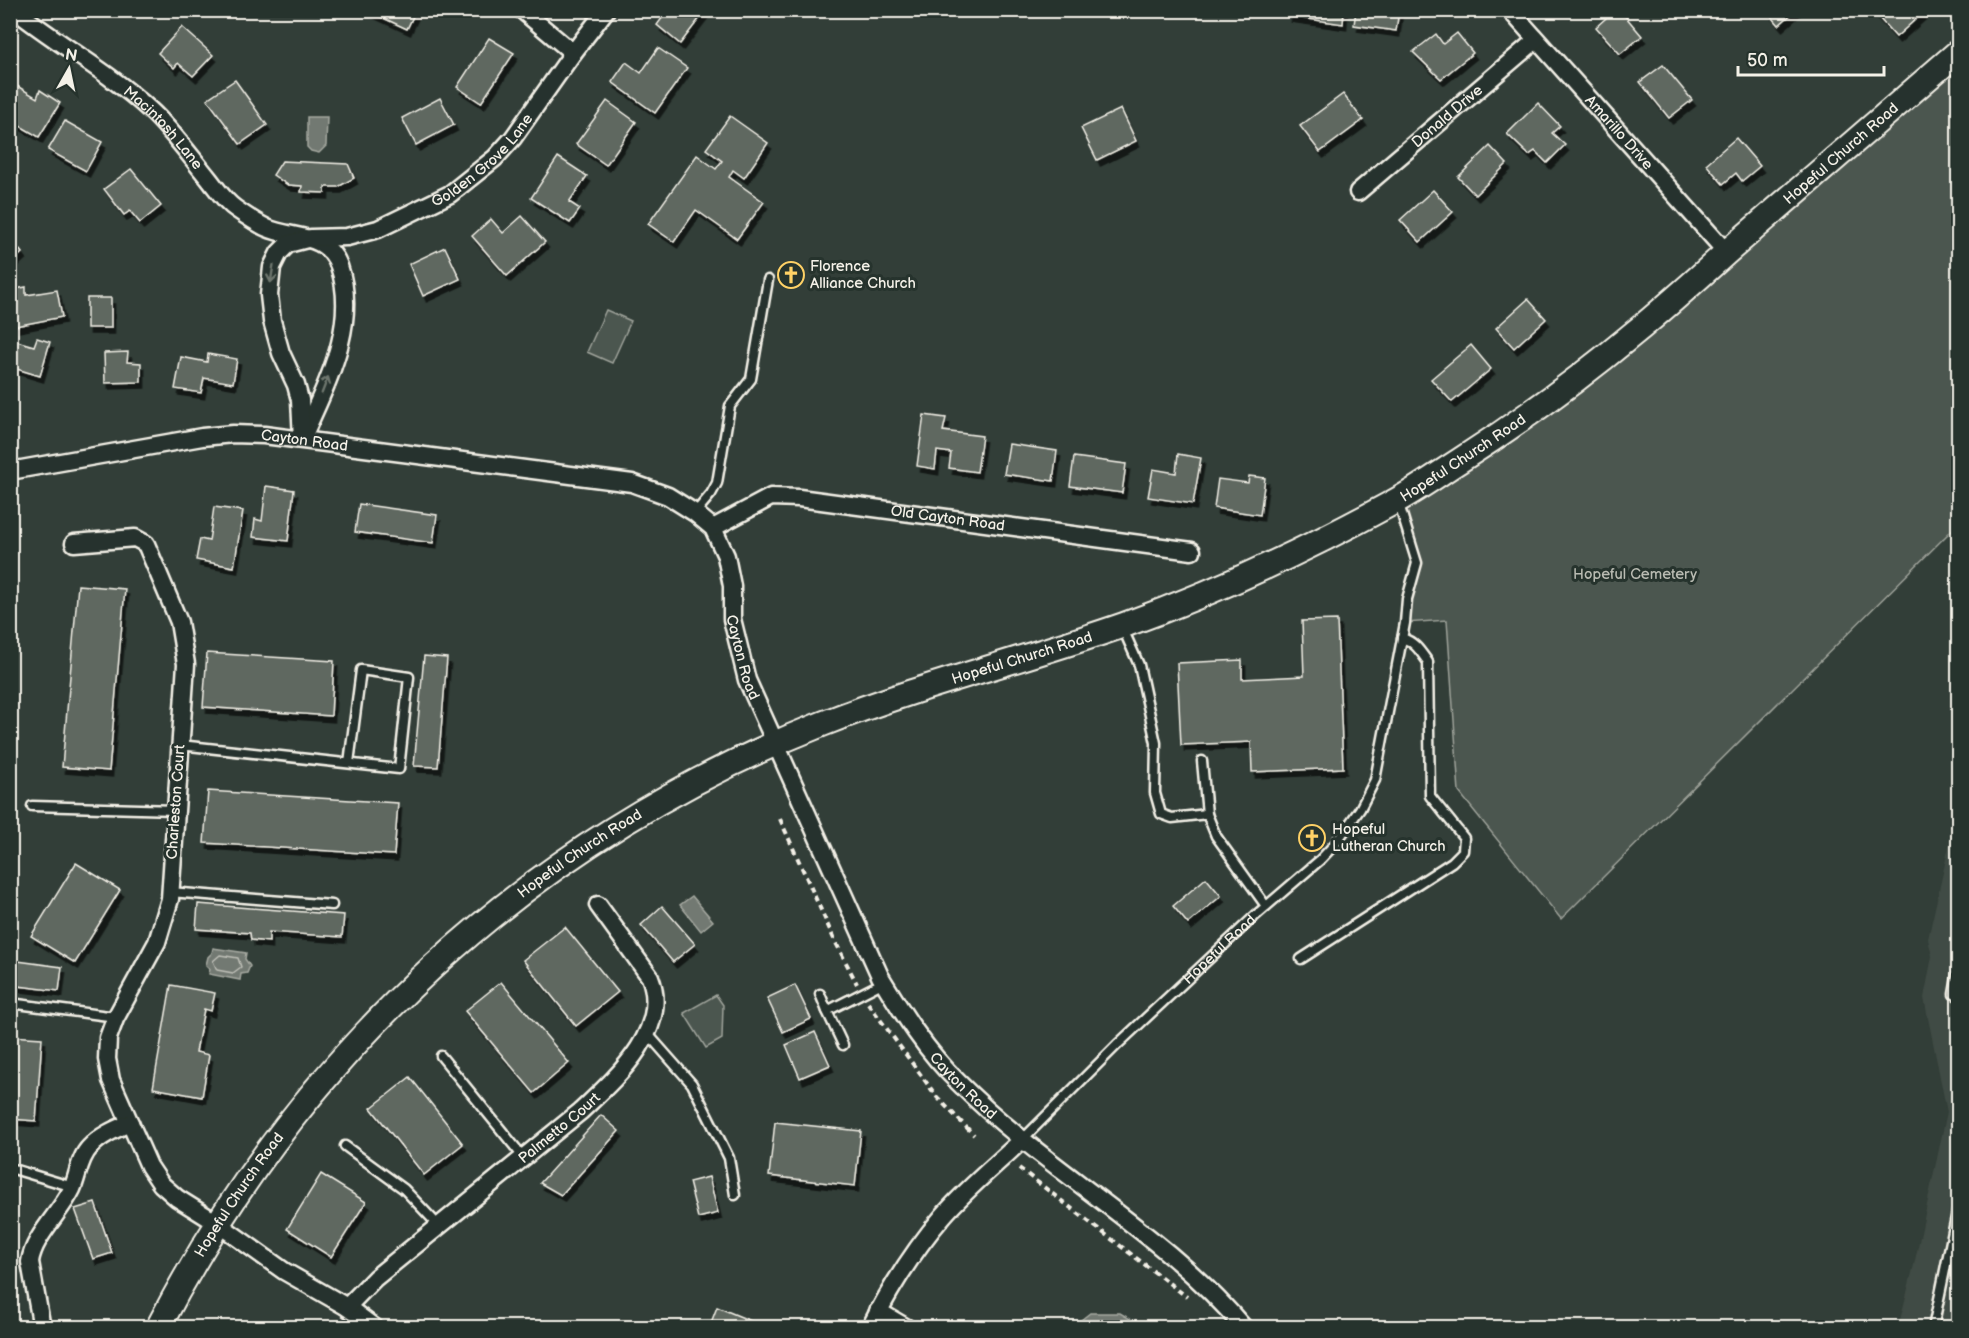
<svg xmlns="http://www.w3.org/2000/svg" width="1969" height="1338" font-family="'Balsamiq Sans',sans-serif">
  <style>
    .built { fill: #404b44 }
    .green { fill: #4c564f; stroke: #a0a49c; stroke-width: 1.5 }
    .water { fill: #727972; stroke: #a6a9a1; stroke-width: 1.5 }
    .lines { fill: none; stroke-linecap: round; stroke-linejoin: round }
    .shore { stroke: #c0c1b9; stroke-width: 1.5 }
    .building { fill: #5f6861; stroke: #f4f1e8; stroke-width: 1.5; filter: url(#shadow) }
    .service-casing { stroke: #f4f1e8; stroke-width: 13 }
    .minor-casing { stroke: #f4f1e8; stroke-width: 21 }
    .secondary-casing { stroke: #f4f1e8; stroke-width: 28 }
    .path { stroke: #f4f1e8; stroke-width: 4; stroke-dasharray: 6 4.5; stroke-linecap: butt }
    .service { stroke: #26332d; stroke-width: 8 }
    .minor { stroke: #26332d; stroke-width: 16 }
    .secondary { stroke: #26332d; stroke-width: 24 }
    .oneway { stroke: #6e766e }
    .labels { text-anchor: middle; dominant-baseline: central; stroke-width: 6; stroke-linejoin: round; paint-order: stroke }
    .street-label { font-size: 15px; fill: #f4f1e8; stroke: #26332d }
    .poi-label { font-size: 15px; fill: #f4f1e8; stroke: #26332d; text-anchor: start }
    .park-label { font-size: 15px; fill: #b9bbb2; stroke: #26332d }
  </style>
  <defs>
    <filter id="shadow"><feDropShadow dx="3.5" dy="6" stdDeviation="0" flood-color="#0009"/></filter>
  </defs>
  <rect width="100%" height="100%" fill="#323e38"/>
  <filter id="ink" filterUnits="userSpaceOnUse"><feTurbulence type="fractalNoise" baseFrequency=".0167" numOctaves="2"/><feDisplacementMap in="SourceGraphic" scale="12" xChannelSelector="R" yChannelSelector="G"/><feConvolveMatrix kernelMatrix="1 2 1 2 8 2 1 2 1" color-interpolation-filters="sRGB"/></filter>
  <g filter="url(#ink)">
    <polygon class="built" points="1958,806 1958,1327 1894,1328 1899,1324 1914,1265 1947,1112 1924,998 1932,956 1928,939"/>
    <g class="green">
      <polygon points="1958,52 1958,475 1956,479 1958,483 1958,524 1561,919 1459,792 1447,620 1405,623 1417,563 1398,501 1493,439"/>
      <polygon points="606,310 631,321 612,363 587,352"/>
      <polygon points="716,995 723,1005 722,1039 706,1048 684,1013"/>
    </g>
    <g class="water">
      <polygon points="307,117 327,117 326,146 319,153 311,151 307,147"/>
      <polygon points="692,896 713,921 701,931 680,905"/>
      <polygon points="213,948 246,953 245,959 250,966 247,973 241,974 240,980 209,974 210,969 206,965 208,957 212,953"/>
      <polygon points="1090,1313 1120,1313 1144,1327 1072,1327"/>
    </g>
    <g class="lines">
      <polygon class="shore" points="220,955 238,958 241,967 233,973 217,970 213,961"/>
    </g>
    <g class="building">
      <polygon points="366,10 416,10 407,29"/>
      <polygon points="668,10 706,10 680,44 657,25"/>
      <polygon points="1289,10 1344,10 1343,24 1288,16"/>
      <polygon points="1356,10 1399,10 1396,31 1354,25"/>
      <polygon points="1615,10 1620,10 1642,36 1620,54 1596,27"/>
      <polygon points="1766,10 1796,10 1779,25"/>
      <polygon points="1872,10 1926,10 1896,37"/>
      <polygon points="182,27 213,55 193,76 178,63 174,68 158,53"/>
      <polygon points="1457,33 1473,53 1441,79 1413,52 1436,34 1443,44"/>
      <polygon points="489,38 514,53 481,103 457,87"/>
      <polygon points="658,48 687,68 655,113 612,82 626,62 641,73"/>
      <polygon points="1663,65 1692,100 1669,118 1640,82"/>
      <polygon points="235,80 267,125 240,144 207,99"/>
      <polygon points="17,86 37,98 40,90 60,103 39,137 10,120 10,96"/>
      <polygon points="1343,94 1363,120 1320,152 1300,126"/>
      <polygon points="440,98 454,125 416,145 402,118"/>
      <polygon points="607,101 636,122 606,165 576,144"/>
      <polygon points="1538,103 1560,126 1552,133 1565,145 1547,163 1535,151 1529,155 1507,134"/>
      <polygon points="1121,109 1136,141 1097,160 1081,128"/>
      <polygon points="730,116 768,143 744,178 733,170 729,177 764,202 737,239 696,210 674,242 648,224 697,155 716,169 722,161 706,149"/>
      <polygon points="65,121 102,142 86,171 48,150"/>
      <polygon points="1736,138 1760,166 1742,181 1736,173 1723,184 1706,164"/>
      <polygon points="1490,146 1507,164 1475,195 1458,177"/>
      <polygon points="558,157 587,176 569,202 580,209 570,223 531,198"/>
      <polygon points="282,161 348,164 354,178 338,187 325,187 325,193 301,192 302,186 288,185 273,175"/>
      <polygon points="131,169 161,206 140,223 130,211 124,215 104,189"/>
      <polygon points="1433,190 1453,212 1420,242 1400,220"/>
      <polygon points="522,216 545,242 507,276 472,236 491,219 503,233"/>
      <polygon points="10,237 22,253 10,264"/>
      <polygon points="445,247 460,279 423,296 409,264"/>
      <polygon points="26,287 26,295 57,290 62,317 10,327 10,290"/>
      <rect x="87" y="298" width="24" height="30"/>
      <polygon points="1528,299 1546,319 1514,348 1496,328"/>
      <polygon points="37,338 50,342 40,376 10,367 10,339 34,346"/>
      <polygon points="1471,345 1491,369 1452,402 1431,379"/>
      <polygon points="128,352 127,362 141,363 141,382 105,383 104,353"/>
      <polygon points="208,354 237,359 233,383 204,378 201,393 175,389 181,357 207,362"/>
      <polygon points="924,415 946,418 943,431 982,436 977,472 949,468 951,453 937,451 935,469 917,466"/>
      <polygon points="1009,444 1057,451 1053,481 1004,474"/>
      <polygon points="1178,454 1201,458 1193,504 1148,497 1153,469 1176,473"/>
      <polygon points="1074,457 1126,464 1122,493 1070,486"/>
      <polygon points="1249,476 1265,478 1260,515 1214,508 1218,479 1248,483"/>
      <polygon points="266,486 294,490 288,541 253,537 255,519 262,521"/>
      <polygon points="359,504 437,515 433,543 355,532"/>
      <polygon points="214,507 243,511 234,567 196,560 200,539 209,541"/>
      <polygon points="78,585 125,589 109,771 62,767"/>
      <polygon points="1337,620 1343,768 1252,772 1251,742 1181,745 1177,663 1242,660 1242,679 1304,676 1302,621"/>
      <polygon points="207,653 334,661 331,716 203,707"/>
      <polygon points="424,656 447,658 438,767 414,766"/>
      <polygon points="208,791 398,803 394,855 204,843"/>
      <polygon points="76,863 120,890 75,963 31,936"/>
      <polygon points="1206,878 1221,896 1188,924 1173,906"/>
      <polygon points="198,904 344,915 342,937 269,932 269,942 251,940 250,933 196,929"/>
      <polygon points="662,906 695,944 673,962 641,925"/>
      <polygon points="565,927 618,992 576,1026 523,960"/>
      <polygon points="10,960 62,967 59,991 10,985"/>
      <polygon points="501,982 569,1063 534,1093 465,1011"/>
      <polygon points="171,985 215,993 211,1011 204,1009 196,1052 209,1055 202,1097 153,1088"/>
      <polygon points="795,985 811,1019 783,1032 767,998"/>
      <polygon points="815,1032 830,1065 800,1078 786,1045"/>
      <polygon points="10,1036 42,1038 36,1121 10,1119"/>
      <polygon points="410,1077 463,1144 424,1175 371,1108"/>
      <polygon points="601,1115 619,1131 561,1195 540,1183"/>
      <polygon points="775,1122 861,1131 855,1186 769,1176"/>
      <polygon points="321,1174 366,1202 331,1257 287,1229"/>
      <polygon points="709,1177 718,1213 698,1218 689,1182"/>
      <polygon points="95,1203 112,1253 93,1259 75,1209"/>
      <polygon points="1958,1302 1958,1328 1953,1328"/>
      <polygon points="717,1307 768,1328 709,1328"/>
    </g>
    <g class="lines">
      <defs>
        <g id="service">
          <polyline points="695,513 711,494 717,483 730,406 751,379 768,280"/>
          <polyline points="1123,629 1139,665 1156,743 1155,793 1161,814 1172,818 1207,814 1216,836 1266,906"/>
          <polyline points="180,745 399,769 409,677 361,670 349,763"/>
          <polyline points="1202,761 1207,814"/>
          <polyline points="32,806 176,810"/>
          <polyline points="170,892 332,905"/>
          <path d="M1301,959L1452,862L1463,851L1464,838L1430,796L1428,662C1420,651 1415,642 1402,638"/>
          <polyline points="1958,971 1954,994 1958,996"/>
          <polyline points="820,994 827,1011 884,982"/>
          <polyline points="10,1003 116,1017"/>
          <polyline points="827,1011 843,1045"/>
          <polyline points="647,1033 692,1084 729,1158 735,1195"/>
          <polyline points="441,1056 524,1158"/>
          <path id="s1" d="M1023,1139L1117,1045L1256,915L1320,860L1335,844L1360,809L1375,780L1405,623L1407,599L1417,563L1398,501"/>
          <polyline points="345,1146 404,1189 439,1226"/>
          <polyline points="10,1168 73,1187"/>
          <polyline points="1933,1328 1958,1207"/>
        </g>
        <g id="minor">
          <path id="s2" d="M15,10C59,45 109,72 150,110C172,130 190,156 209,179C217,189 225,202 236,209C246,216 256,223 267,228C291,239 327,232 339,266C359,324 326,384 304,435"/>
          <polyline points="522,10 573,53"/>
          <path id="s3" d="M1510,10L1727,253"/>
          <path id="s4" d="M1358,192L1536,40"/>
          <path id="s5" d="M302,439L300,400L296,385L281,353L272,321L269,295L272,267L279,253L288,244L311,238L347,237L378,229L450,194L495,158L513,138L573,53L606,10"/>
          <path id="s6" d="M10,471L202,437L233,434L264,435L632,483L668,496L695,513L713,528L726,556L732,586V619L747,680L880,976C903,1014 926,1051 958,1082C1046,1171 1164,1232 1244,1328"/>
          <path id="s7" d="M713,528L771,497L799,498L1192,551"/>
          <polyline points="74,543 135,538 146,544 179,622 186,664 170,899 157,942 115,1019 108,1038 107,1059 111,1080 149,1166 161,1184 177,1198 217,1223 284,1271 347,1307 375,1328"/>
          <path id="s8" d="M347,1307L375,1278L581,1111C616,1078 671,1030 650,977L598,905"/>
          <polyline points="878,1311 907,1328"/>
          <path d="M42,1328L30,1262C33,1237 61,1212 72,1189C78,1176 79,1158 90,1147C101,1135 116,1129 130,1123"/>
          <path d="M870,1328C890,1288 914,1250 943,1216C967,1188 997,1164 1023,1139"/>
        </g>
        <g id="secondary">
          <path id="s9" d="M158,1328C302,1050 531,839 822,724C921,685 1024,660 1124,625C1216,592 1306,550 1392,503C1415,491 1437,475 1459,461C1520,422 1578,380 1633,334C1665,308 1696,280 1727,252C1804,185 1881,119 1958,52"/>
        </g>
      </defs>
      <use href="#service" class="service-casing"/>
      <use href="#minor" class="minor-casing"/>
      <use href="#secondary" class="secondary-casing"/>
      <g class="path">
        <polyline points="780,819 834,939 857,984"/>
        <polyline points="868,1003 937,1097 974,1135"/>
        <polyline points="1019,1168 1187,1297"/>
      </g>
      <use href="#service" class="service"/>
      <use href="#minor" class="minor"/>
      <use href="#secondary" class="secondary"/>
    </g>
    <defs><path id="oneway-shaft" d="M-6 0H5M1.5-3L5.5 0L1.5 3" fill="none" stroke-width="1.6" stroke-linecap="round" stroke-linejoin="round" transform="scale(1.5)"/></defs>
    <g class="oneway">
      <use href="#oneway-shaft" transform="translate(272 274) rotate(99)"/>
      <use href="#oneway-shaft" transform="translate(325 385) rotate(-69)"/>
    </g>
  </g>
  <defs>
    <symbol id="church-ring" viewBox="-11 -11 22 22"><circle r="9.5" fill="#26332d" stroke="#ffd166" stroke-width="1.5"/><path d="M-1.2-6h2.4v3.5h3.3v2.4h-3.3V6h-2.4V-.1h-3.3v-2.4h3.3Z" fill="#ffd166"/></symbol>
  </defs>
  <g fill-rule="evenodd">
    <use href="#church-ring" x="776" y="260" width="30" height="30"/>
    <use href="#church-ring" x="1297" y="823" width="30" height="30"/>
  </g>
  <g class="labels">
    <g class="street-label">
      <text stroke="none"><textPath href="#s4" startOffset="117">Donald Drive</textPath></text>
      <text stroke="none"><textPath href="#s2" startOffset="190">Macintosh Lane</textPath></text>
      <text stroke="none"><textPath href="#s3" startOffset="164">Amarillo Drive</textPath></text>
      <text stroke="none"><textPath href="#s9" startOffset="2100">Hopeful Church Road</textPath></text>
      <text stroke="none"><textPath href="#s5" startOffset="424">Golden Grove Lane</textPath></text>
      <text stroke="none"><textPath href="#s6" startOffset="298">Cayton Road</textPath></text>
      <text stroke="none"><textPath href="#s9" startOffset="1614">Hopeful Church Road</textPath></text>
      <text stroke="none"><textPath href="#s7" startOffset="244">Old Cayton Road</textPath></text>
      <text stroke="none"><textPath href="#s6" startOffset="856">Cayton Road</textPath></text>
      <text stroke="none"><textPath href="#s9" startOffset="1128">Hopeful Church Road</textPath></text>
      <text transform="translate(176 802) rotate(-86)">Charleston Court</text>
      <text stroke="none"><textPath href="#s9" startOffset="642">Hopeful Church Road</textPath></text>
      <text stroke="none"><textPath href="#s1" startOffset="273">Hopeful Road</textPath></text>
      <text stroke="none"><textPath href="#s6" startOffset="1342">Cayton Road</textPath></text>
      <text stroke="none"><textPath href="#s8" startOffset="278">Palmetto Court</textPath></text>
      <text stroke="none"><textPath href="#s9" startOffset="156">Hopeful Church Road</textPath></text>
    </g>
    <g class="poi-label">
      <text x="810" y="266">Florence<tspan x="810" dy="17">Alliance Church</tspan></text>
      <text x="1332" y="829">Hopeful<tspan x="1332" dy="17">Lutheran Church</tspan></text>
    </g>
    <g class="park-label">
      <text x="1635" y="574">Hopeful Cemetery</text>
    </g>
  </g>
  <rect width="1969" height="1338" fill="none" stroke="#26332d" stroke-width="36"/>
  <rect x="18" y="18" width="1933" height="1302" fill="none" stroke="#f4f1e8" stroke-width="2" filter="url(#ink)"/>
  <g transform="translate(69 69) rotate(9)" stroke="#26332d" stroke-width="4.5" paint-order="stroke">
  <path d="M0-4.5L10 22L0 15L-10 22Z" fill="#f4f1e8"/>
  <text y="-9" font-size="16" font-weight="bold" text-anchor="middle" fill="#f4f1e8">N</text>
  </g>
  <path d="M1738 66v9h146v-9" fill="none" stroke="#f4f1e8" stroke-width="3"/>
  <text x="1747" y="66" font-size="18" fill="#f4f1e8" stroke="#26332d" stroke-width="4.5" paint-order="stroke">50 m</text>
</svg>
